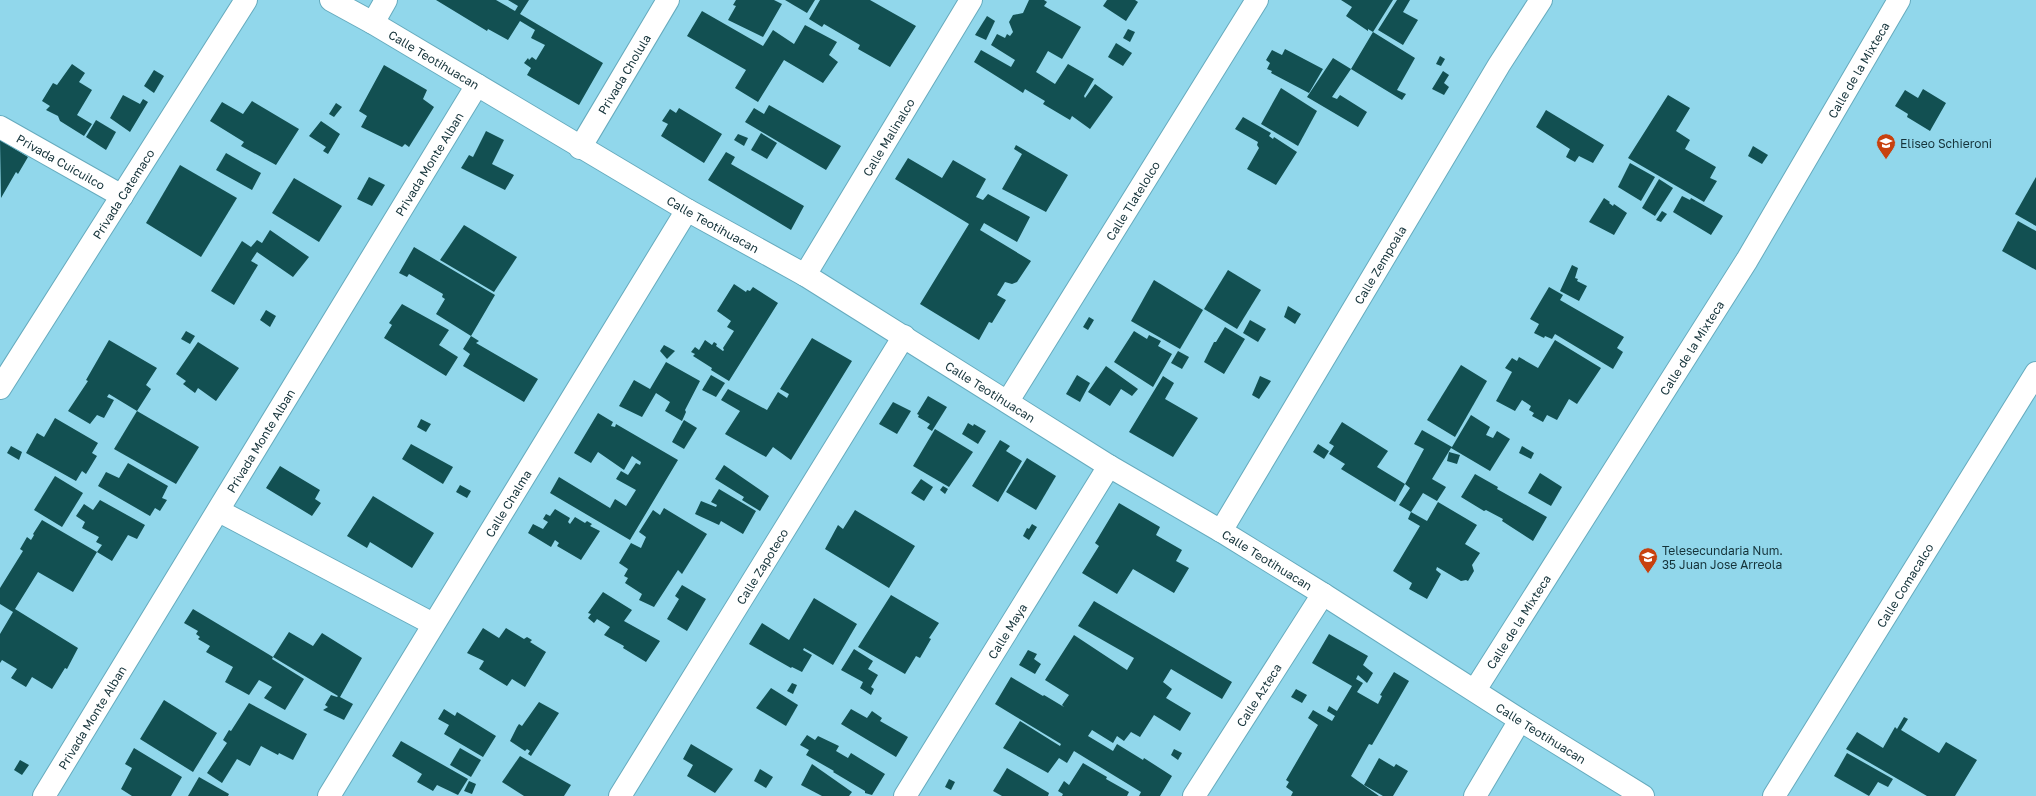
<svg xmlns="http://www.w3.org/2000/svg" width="2036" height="796" font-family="'Golos Text',sans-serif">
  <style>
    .building { fill: #125052 }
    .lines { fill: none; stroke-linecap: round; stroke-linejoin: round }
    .minor-casing { stroke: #66abbe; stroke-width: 24 }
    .minor { stroke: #fff; stroke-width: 22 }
    .labels { text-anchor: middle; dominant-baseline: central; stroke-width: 4; stroke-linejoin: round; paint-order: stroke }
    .street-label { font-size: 12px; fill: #15333a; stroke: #91d7eb }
    .poi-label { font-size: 12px; fill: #15333a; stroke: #91d7eb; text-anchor: start }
  </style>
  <rect width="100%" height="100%" fill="#91d7eb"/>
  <g class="building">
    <polygon points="436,0 496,0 515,11 518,6 508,0 529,0 520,14 603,63 579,105 527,75 531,68 524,63 528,58 529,60 532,57 536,60 545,45 531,38 535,30 520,21 508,40 488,29 487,31"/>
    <polygon points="736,0 774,0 782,4 763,37 728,20 736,6 733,5"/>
    <polygon points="785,0 815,0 807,13"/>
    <polygon points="820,0 870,0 916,26 890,67 858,49 860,45 824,24 822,27 809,19"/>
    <polygon points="1029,0 1044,0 1047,2 1044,6 1081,27 1062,59 1048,51 1036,72 1055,84 1068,64 1094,79 1084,96 1085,98 1095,84 1113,97 1090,129 1072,116 1070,120 1043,104 1045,101 1025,89 1023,93 974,62 981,50 1011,67 1015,60 991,45 997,34 1005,38 1007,34 1010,36 1013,32 1009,22 1013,15 1023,13"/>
    <polygon points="1107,0 1135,0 1138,2 1126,21 1103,6"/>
    <polygon points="1341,0 1393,0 1373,32 1415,58 1397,90 1406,94 1402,100 1351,69 1332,97 1337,99 1340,95 1367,112 1358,127 1307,97 1333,58 1351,69 1373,32 1368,29 1368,31 1346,16 1352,7"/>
    <polygon points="1397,0 1410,0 1403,12 1418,20 1403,45 1378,30"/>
    <polygon points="702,11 763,46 773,30 794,44 805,25 837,42 829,55 838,62 823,83 784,60 758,102 735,88 746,70 687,36"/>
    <polygon points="987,16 995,21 986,40 975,35"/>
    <polygon points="1128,29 1135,32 1130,42 1123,38"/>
    <polygon points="1116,43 1132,53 1123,66 1108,57"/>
    <polygon points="1285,49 1323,69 1309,93 1271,73 1272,71 1267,69 1270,63 1266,60 1272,50 1282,55"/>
    <polygon points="1440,56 1445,59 1441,66 1436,64"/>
    <polygon points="72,64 85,73 79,82 92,90 77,115 92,124 84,136 60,121 58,116 46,110 50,106 42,101 53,83 57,85"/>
    <polygon points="384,65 427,90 423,99 434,107 409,147 405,144 402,147 361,127 367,116 359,111"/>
    <polygon points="154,70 164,76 154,93 144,86"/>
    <polygon points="1443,71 1449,75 1444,83 1449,87 1444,95 1432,89"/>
    <polygon points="1281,88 1317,111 1298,146 1261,124"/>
    <polygon points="1923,89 1946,103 1930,131 1907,117 1908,114 1895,106 1905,90 1918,98"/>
    <polygon points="123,95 140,104 143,99 148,102 130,132 110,118"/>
    <polygon points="1668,95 1690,108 1676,131 1690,140 1685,149 1716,167 1710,178 1717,181 1704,202 1628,158"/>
    <polygon points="252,101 299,129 276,165 241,146 244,142 210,121 222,102 243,114"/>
    <polygon points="336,103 342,107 334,117 329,114"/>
    <polygon points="769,105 841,146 826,170 745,122 754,108 764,114"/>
    <polygon points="679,108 722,134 704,163 661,136 668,124 662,121 670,109 676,113"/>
    <polygon points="1546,110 1604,145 1593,163 1579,156 1575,162 1566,157 1570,149 1536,127"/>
    <polygon points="1243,117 1271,133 1269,136 1273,139 1274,137 1297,152 1276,185 1247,169 1259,148 1257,145 1258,142 1235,129"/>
    <polygon points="96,120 116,132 106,150 86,137"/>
    <polygon points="321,121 340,134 328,154 323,151 326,147 309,136"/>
    <polygon points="486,131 504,140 492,164 514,175 505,190 461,168 469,155 473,157"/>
    <polygon points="761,133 777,143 767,159 751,150"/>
    <polygon points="738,134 748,138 744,146 734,140"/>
    <polygon points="0,140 28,157 18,174 16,172 1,198"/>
    <polygon points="1016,145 1068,175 1046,212 1002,189 1022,154 1014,149"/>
    <polygon points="1753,146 1768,155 1762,164 1748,156"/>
    <polygon points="726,152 735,157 731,164 804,206 791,230 708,180"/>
    <polygon points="226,153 261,173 252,190 216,170"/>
    <polygon points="908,158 942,178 953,160 986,179 976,197 983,200 988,194 1030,217 1017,242 984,223 980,230 1031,261 1017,282 1012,284 1005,282 997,295 1006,300 992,323 989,322 979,340 920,304 969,224 895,179"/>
    <polygon points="1630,163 1655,177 1641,201 1618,187"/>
    <polygon points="180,165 237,198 201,257 146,223"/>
    <polygon points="369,177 385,185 372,206 357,199"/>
    <polygon points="2036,177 2036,226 2015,214"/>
    <polygon points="294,178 342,206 319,242 272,213"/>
    <polygon points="1659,179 1673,188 1655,216 1642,208"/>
    <polygon points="1682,196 1690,200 1691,198 1723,216 1711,235 1673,212"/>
    <polygon points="1604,198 1610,202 1609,203 1613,206 1614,204 1627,213 1614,235 1589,222"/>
    <polygon points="1662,211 1667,214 1661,222 1656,220"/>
    <polygon points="2018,221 2036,231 2036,270 2002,251"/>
    <polygon points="464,225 517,257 494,292 440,260"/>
    <polygon points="270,230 309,257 293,277 257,252 251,261 258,265 234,305 211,291 242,241 251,247 257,240 262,243"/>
    <polygon points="414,247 495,295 471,336 436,314 445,299 442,297 443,294 409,274 407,277 399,273"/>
    <polygon points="1572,265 1578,268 1575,278 1578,279 1577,281 1587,286 1579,301 1560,291"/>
    <polygon points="1228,270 1261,290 1237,329 1204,309"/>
    <polygon points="1154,280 1203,310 1180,349 1131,321"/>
    <polygon points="734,284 746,292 747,290 750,291 753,287 778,303 729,381 711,370 712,368 693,356 695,354 691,352 695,347 699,350 705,340 712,345 714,342 717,344 716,346 723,351 724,350 723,348 734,331 727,327 731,321 717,311"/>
    <polygon points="1549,287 1563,295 1560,300 1624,337 1617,348 1623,352 1613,369 1555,334 1552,339 1545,336 1544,338 1534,333 1539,324 1530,319"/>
    <polygon points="402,304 449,330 439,345 458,357 446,376 384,338 392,325 389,323"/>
    <polygon points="1288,306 1301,314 1295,324 1284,317"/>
    <polygon points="266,310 276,316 270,327 260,320"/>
    <polygon points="1089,317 1094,320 1088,330 1083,327"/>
    <polygon points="1250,320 1266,329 1258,342 1243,333"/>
    <polygon points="1225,327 1245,339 1224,374 1204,362 1214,342 1216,342"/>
    <polygon points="186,331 195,336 190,344 181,339"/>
    <polygon points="1134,331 1147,339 1149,335 1161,341 1158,346 1172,354 1153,387 1114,362"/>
    <polygon points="471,336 479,341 476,343 538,379 524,402 463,366 470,354 463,349"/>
    <polygon points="812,338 852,361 791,460 773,447 766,457 725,434 740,411 721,400 728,389 767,410 778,392 787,398 789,394 780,389"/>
    <polygon points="109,340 157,368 146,385 151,389 137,411 109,394 107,397 114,400 104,418 97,415 90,424 68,411 88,381 86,380"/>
    <polygon points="1555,340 1601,368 1577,404 1569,399 1557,420 1547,415 1543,422 1532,416 1534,413 1529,410 1531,406 1522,400 1515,411 1496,401 1512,372 1505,368 1512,358 1517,361 1519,357 1538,368"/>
    <polygon points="198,342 239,368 216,401 198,388 195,393 183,384 186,381 176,374"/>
    <polygon points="664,345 675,351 667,359 660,351"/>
    <polygon points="1178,351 1189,357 1182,369 1171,363"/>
    <polygon points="666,362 700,381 685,410 686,412 682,421 665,411 670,402 656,393 642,417 619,406 634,380 650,389"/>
    <polygon points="1461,365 1487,381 1455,437 1427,420"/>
    <polygon points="1106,366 1138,389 1132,396 1121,389 1110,406 1088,392"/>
    <polygon points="711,375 725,383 716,397 702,390"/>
    <polygon points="1077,375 1090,383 1080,402 1066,394"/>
    <polygon points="1163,376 1174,383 1165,399 1198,418 1173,457 1129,432"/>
    <polygon points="1260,376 1271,381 1259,399 1252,395"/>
    <polygon points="928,396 947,407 932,431 927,428 930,424 918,417 919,415 917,414"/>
    <polygon points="893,402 911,411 897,434 879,424"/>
    <polygon points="137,411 199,447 176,484 114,449"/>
    <polygon points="598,413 613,422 611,426 615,427 616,424 678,460 630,540 550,493 559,477 610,508 615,499 626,506 636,490 616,479 621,471 628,475 636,463 640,465 641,462 632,456 624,470 598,452 591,463 574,453"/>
    <polygon points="1471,415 1490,427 1486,435 1493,438 1497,431 1510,439 1490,471 1451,448 1432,479 1446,487 1437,501 1423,493 1411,512 1399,505 1410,488 1405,484 1424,449 1414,444 1422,430 1452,447"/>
    <polygon points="55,418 98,443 92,453 97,456 86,474 82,471 76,481 26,453 37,433 44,437"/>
    <polygon points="421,419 431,424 426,432 417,427"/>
    <polygon points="684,420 697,428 684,449 672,442"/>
    <polygon points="1342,422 1388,451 1377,467 1405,484 1395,502 1341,469 1345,464 1329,454 1334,446 1329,443"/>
    <polygon points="968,423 973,426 974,424 986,431 978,444 962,434"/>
    <polygon points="935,429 973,452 949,487 913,466"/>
    <polygon points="1000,440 1010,446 1006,451 1022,461 998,502 972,486"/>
    <polygon points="411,444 453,467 443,484 402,459"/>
    <polygon points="1318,444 1329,451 1324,459 1313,452"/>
    <polygon points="11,446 22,452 19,460 7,453"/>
    <polygon points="1522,446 1534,453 1531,459 1519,453"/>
    <polygon points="1449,452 1460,455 1457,464 1447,461"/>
    <polygon points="1027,458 1056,476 1036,510 1006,492"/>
    <polygon points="128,463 168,486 162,498 167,500 160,511 155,508 150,516 98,486 106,472 119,478"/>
    <polygon points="724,465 769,496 760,511 742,500 744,497 715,479"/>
    <polygon points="280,466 320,490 315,499 321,503 312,516 266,488"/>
    <polygon points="1540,473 1562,487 1551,506 1528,493"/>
    <polygon points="1475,474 1498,487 1497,489 1547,517 1533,541 1502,521 1503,519 1486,510 1484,511 1461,497"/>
    <polygon points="55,476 83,493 62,527 34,510"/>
    <polygon points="921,479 933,487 924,501 911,493"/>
    <polygon points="460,485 471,491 467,498 456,492"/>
    <polygon points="943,486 948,489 945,494 940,490"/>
    <polygon points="719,489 756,511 743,534 721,521 719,525 695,514 701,501 716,507 717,505 711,502"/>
    <polygon points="373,496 434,533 412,568 370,542 367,548 347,536"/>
    <polygon points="100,500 145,525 137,539 128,535 112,561 97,552 102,545 96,542 99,537 82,528 85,522 76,516 84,504 93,510"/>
    <polygon points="1438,502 1477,525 1465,544 1480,553 1472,565 1474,571 1468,581 1466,580 1461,581 1437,567 1436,570 1441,574 1427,599 1409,589 1412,583 1393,571 1420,526 1408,519 1411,512 1427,521"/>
    <polygon points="1119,503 1160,527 1156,535 1182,550 1176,561 1189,568 1174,593 1133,569 1117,594 1082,573 1099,546 1095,543"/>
    <polygon points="664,508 707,534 682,574 678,570 654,607 639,600 642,594 625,583 628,578 624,576 628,569 619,563 631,543 641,548 646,537 639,532 653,510 660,515"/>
    <polygon points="555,509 570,518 568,522 570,524 575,517 585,523 587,521 592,524 590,526 600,531 581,560 557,546 559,543 555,540 551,547 528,533 533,524 543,529 548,522 543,519 546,514 550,516"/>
    <polygon points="855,510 915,546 889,588 825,549 838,525 843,529"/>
    <polygon points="42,520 97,552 73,592 38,572 15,609 78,648 67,669 65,668 52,689 32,677 26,687 11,678 17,669 2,660 0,663 0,634 13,612 0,604 0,588 23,551 20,549 27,537 31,540 34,535 33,534"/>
    <polygon points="1032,524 1037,527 1029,540 1023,536 1027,528 1029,529"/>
    <polygon points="682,585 706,599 687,631 667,619 679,599 675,596"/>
    <polygon points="603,592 632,610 624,621 660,641 646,662 623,648 624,646 604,635 610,627 597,619 594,623 588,618 591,614 588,613"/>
    <polygon points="891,595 939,623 929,638 931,639 920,658 916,656 905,674 858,647"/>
    <polygon points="814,598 857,624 833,665 804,648 803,650 812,655 802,672 792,667 791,668 749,644 762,623 789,640"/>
    <polygon points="1094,601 1232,682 1222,699 1171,669 1163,682 1172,689 1166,698 1191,713 1180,731 1154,715 1140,737 1131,732 1124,741 1117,736 1113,743 1092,730 1088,736 1113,751 1117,744 1143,760 1144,758 1172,776 1160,796 1139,796 1141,792 1074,751 1067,763 1059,758 1048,773 1003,748 1020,721 1060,746 1061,744 995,704 1011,677 1043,696 1044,695 1064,707 1062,705 1069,695 1045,680 1074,635 1127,670 1134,658 1078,626"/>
    <polygon points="193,609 273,657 272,659 304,679 285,710 264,698 272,687 259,680 249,695 225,682 233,667 206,652 210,646 198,639 200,637 196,634 198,631 184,623"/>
    <polygon points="483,628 499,638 506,628 524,639 527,637 532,640 530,642 546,652 525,687 512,679 507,686 479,669 484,661 467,653"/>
    <polygon points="289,632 313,646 322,633 362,658 340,697 353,704 344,720 323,710 328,707 325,705 331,695 337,697 338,696 273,657"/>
    <polygon points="1329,634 1368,656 1363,665 1373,673 1367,683 1358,675 1356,679 1363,683 1357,692 1378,704 1382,696 1380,695 1394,672 1409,681 1372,745 1369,744 1351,776 1379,796 1291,796 1293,792 1286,787 1289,782 1286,780 1318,725 1308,718 1313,710 1332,721 1335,716 1327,711 1329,706 1337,711 1352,686 1312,663"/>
    <polygon points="854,649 873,661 868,669 878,675 871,687 874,689 871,695 860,688 863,682 841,670"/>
    <polygon points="1028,650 1037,654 1034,659 1041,664 1035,674 1019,665"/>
    <polygon points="792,683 797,685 793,694 787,691"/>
    <polygon points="771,688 798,705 786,726 756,708"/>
    <polygon points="1296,689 1307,695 1302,703 1291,697"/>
    <polygon points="164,700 217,733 193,772 140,739"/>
    <polygon points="539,702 559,713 531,756 528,754 530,751 527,749 525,751 510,741 517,727 519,724 522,726"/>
    <polygon points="249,703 307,734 293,760 279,753 278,755 261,746 250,766 237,759 222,783 207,773 227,743 223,740 229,730 231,731"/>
    <polygon points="444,709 455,716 457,712 496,736 483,757 444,734 449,725 438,719"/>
    <polygon points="851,709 867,718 872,711 882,718 880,721 908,737 896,757 841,724"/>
    <polygon points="1904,717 1908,719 1901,730 1939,753 1946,742 1977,760 1955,796 1927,796 1846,749 1857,732 1883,748 1895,727 1897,729"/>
    <polygon points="807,735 815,740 818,736 839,746 836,751 848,758 851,753 885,774 872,795 865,793 865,791 833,772 834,771 806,755 809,750 800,745"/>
    <polygon points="401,741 468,779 458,795 437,785 433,791 417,782 422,774 392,756"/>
    <polygon points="691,744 733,769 715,793 687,776 693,765 683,759"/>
    <polygon points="134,748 182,777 171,796 132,796 121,789 132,768 125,764"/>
    <polygon points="460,748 481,760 471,777 450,765"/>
    <polygon points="1174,749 1182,753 1178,760 1171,755"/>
    <polygon points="1847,753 1893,779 1888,787 1878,782 1869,796 1834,776"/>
    <polygon points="520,756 571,785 564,796 524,796 502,782"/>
    <polygon points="1379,758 1394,767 1396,764 1408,771 1393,796 1383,796 1364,785"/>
    <polygon points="20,760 29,765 22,775 14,770"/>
    <polygon points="1083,763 1107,777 1106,779 1129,792 1127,796 1062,796 1063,794 1058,791 1064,781 1069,785"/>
    <polygon points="812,764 852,792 849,796 822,796 801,785"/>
    <polygon points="1007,768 1049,793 1048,796 1002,796 993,791"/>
    <polygon points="760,769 773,777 766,788 754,781"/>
    <polygon points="199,777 229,794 228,796 188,796"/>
    <polygon points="949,779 955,782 951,790 945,787"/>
    <polygon points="469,781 476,784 472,794 464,791"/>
  </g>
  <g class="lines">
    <defs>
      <g id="minor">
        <path id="s1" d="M331,0L373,23L687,210L805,275L1109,466L1221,531L1323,594L1520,720L1643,796"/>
        <polyline points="373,23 386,0"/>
        <path id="s2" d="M0,127L122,196"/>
        <path id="s3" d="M580,148L668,0"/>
        <path id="s4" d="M805,275L971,0"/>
        <path id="s5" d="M0,388L246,0"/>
        <path id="s6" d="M1008,401L1257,0"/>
        <polyline points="219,511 433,624"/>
        <path id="s7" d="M1221,531L1499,65L1541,0"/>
        <path id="s8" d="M1475,690L1747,260L1899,0"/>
        <path id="s9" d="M44,796L477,85"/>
        <path id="s10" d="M329,796L687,210"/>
        <path id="s11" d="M620,796L904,336"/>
        <path id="s12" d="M905,796L1109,466"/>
        <path id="s13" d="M1194,796L1323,594"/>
        <polyline points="1475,796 1520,720"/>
        <path id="s14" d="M1774,796L2036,373"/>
      </g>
    </defs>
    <use href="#minor" class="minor-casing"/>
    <use href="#minor" class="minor"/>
  </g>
  <defs>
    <symbol id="school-pin" viewBox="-11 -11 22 30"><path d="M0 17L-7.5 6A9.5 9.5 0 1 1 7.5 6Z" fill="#c8410e" stroke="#91d7eb"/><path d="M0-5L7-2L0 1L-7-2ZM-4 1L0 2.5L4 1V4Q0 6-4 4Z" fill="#fff"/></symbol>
  </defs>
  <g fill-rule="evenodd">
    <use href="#school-pin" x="1875" y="132" width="22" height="30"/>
    <use href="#school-pin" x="1637" y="546" width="22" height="30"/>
  </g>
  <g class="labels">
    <g class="street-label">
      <text stroke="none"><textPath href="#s1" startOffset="119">Calle Teotihuacan</textPath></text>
      <text stroke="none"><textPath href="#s8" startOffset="729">Calle de la Mixteca</textPath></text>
      <text stroke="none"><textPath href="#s3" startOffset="86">Privada Cholula</textPath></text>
      <text stroke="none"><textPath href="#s4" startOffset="161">Calle Malinalco</textPath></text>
      <text stroke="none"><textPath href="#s2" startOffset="70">Privada Cuicuilco</textPath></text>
      <text stroke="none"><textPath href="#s9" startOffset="740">Privada Monte Alban</textPath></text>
      <text stroke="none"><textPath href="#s5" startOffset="230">Privada Catemaco</textPath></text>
      <text stroke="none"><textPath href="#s6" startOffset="236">Calle Tlatelolco</textPath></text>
      <text stroke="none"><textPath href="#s1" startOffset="443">Calle Teotihuacan</textPath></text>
      <text stroke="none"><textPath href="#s7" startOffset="310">Calle Zempoala</textPath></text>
      <text stroke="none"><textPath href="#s8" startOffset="405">Calle de la Mixteca</textPath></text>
      <text stroke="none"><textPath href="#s1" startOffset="767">Calle Teotihuacan</textPath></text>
      <text stroke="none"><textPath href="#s9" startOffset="416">Privada Monte Alban</textPath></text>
      <text stroke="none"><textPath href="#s10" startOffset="343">Calle Chalma</textPath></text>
      <text stroke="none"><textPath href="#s1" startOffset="1091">Calle Teotihuacan</textPath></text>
      <text stroke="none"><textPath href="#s11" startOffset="270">Calle Zapoteco</textPath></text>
      <text stroke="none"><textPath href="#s14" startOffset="248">Calle Comacalco</textPath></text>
      <text stroke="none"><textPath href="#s8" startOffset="81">Calle de la Mixteca</textPath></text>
      <text stroke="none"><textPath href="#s12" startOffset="194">Calle Maya</textPath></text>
      <text stroke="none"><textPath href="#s13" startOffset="120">Calle Azteca</textPath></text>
      <text stroke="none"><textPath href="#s9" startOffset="92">Privada Monte Alban</textPath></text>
      <text stroke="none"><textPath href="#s1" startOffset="1415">Calle Teotihuacan</textPath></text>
    </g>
    <g class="poi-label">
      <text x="1900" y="143">Eliseo Schieroni</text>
      <text x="1662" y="550">Telesecundaria Num.<tspan x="1662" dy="14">35 Juan Jose Arreola</tspan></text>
    </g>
  </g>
</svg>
